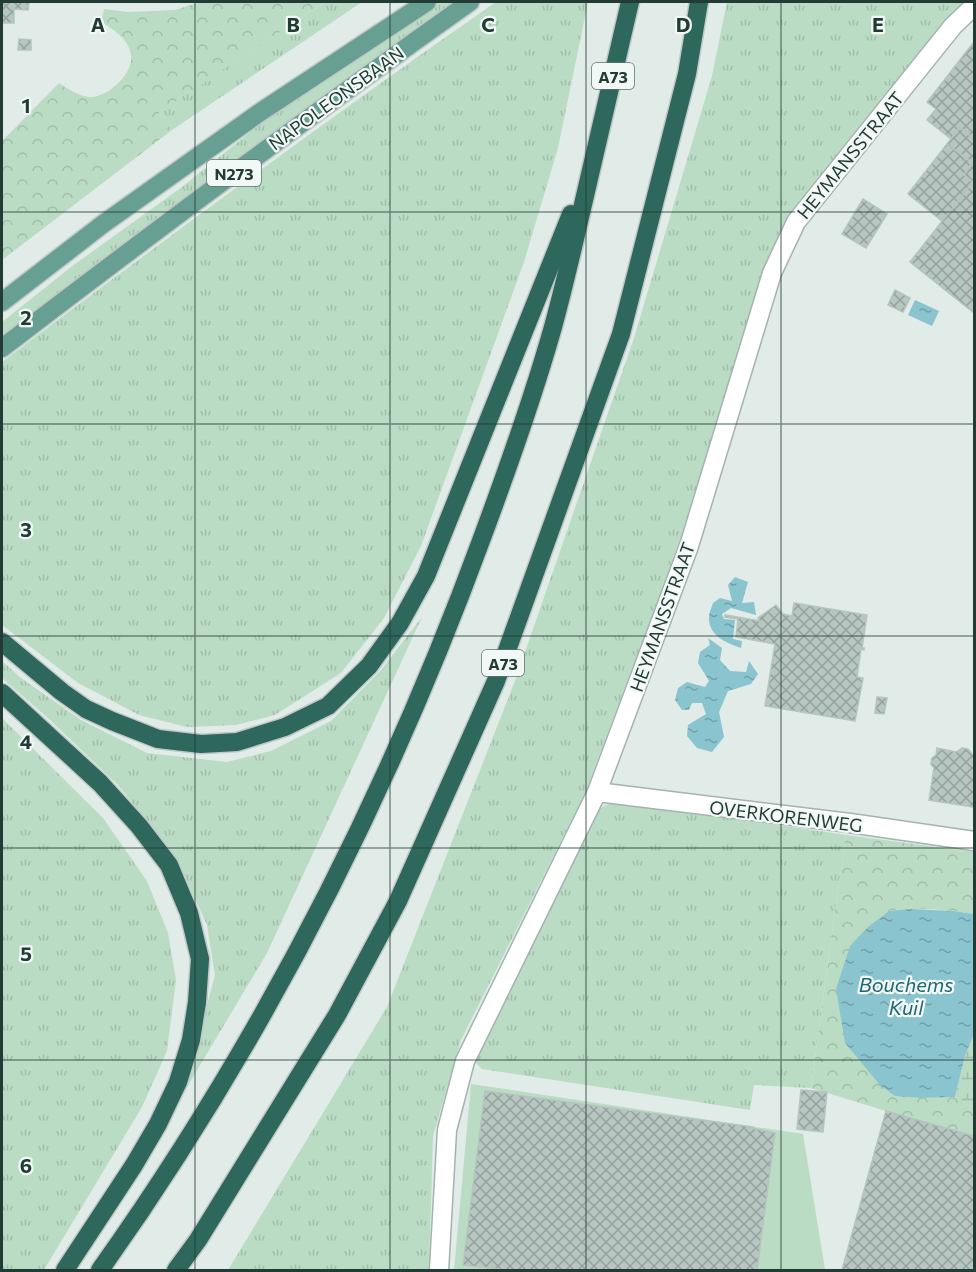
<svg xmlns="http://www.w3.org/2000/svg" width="976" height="1272" font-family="Commissioner,sans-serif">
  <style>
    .grass { fill: url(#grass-tufts) }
    .forest { fill: url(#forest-crowns) }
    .wetland { fill: url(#wetland-marsh) }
    .pitch { fill: #bbdcc4 }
    .water { fill: url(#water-ripples) }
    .building { fill: url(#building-cross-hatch); stroke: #b4c5be; stroke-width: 1.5 }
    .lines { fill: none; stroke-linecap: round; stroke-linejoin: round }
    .street-casing { stroke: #a4b3ae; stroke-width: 21 }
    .primary-casing { stroke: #c1c8c6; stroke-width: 21 }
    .highway-casing { stroke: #c1c8c6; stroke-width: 21 }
    .street { stroke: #fff; stroke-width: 18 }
    .primary { stroke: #67a092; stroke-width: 18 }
    .highway { stroke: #2e675c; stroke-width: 18 }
    .grid { fill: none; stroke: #223c35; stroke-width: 1.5; stroke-opacity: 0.55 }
    .labels { text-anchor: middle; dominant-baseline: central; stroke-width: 4.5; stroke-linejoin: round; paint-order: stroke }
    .shield { fill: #f2f8f5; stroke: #60746f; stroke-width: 1.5 }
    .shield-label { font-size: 16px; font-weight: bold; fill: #223c35 }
    .street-label { font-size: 18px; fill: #223c35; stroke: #f2f8f5 }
    .water-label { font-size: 20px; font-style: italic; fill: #1d6676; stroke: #f2f8f5 }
    .grid-label { font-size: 20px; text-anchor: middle; font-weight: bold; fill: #223c35; stroke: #f2f8f5; stroke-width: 4.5; stroke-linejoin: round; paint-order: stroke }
  </style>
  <defs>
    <pattern id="grass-tufts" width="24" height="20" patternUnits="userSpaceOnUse" patternTransform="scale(1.5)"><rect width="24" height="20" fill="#bbdcc4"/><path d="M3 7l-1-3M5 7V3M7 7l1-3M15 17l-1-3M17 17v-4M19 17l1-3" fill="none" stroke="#a0bea9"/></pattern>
    <pattern id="forest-crowns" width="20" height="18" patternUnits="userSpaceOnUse" patternTransform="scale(1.5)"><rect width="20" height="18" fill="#bbdcc4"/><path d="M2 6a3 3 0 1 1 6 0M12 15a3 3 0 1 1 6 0" fill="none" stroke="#a0bea9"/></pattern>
    <pattern id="wetland-marsh" width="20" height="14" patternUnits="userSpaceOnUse" patternTransform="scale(1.5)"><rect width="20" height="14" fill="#bbdcc4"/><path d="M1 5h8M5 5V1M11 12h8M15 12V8" fill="none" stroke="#a0bea9"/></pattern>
    <pattern id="water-ripples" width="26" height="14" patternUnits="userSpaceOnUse" patternTransform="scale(1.5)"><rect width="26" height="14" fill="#8ac4cf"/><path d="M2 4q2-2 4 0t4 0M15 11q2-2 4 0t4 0" fill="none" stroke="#70a0a9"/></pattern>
    <pattern id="building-cross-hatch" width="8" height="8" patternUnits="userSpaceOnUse" patternTransform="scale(1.5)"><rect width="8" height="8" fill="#b7c6c0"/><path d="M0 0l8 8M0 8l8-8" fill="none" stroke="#94a29d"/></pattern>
  </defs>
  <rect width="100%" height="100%" fill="#e1ebe7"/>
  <g class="grass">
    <polygon points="325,2 362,2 172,130 157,113"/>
    <polygon points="438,2 460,2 2,341 2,322 71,267 182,187 274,113"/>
    <path d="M496,2H588L558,148L524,262L421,546L384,618L341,673L275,715L236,725L187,727L139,715L78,683L2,625V362C165,239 329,118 496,2Z"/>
    <polygon points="727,2 967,2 765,269 678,547 586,791 461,1040 433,1136 429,1270 228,1270 387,1007 515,681 634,338 712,76"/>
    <polygon points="422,617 267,953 184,1092 215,975 207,925 177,859 119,786 49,719 2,678 2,661 21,678 81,720 147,753 227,762 271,751 331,721 381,670"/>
    <polygon points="2,718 103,818 147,881 168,933 176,980 167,1051 142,1107 44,1270 2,1270"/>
    <polygon points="613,802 739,819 846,835 836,904 811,1088 754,1085 750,1110 482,1069 475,1062 596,810"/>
  </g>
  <g class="forest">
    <path d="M200,2H325L158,113L172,130L2,260V141L59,83C68,89 77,95 88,97C106,99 134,74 131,55C129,39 113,29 101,22L104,9L128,12L175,10Z"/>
    <path d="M846,835L974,852V914C946,909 917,908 889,911L895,1096L920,1098L955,1097L974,1108V1136L886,1111L811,1088L836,904Z"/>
  </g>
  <polygon class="wetland" points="974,1034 974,1108 955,1097 965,1056"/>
  <polygon class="pitch" points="471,1084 803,1134 825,1270 454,1270"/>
  <g class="water">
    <polygon points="915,300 939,311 932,326 908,315"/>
    <path d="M735,577L748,582L742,603L754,602L756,615L731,608L722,614L724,619L735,620L733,639L742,641L741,648C726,643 708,635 709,617C709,612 712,607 713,603L720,598L732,601L728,585Z"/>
    <polygon points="708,638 722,648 720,660 730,671 746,672 749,661 758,674 751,684 728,691 719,712 724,737 712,752 697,748 687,736 688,725 706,714 702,703 692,703 689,710 682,710 675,700 678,688 687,682 705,687 709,681 698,663 700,652 710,645"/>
    <polygon points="910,909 954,911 974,914 974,1034 965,1056 955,1097 920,1098 895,1096 880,1085 845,1043 836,989 850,946 868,927 889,911"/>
  </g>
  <g class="building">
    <polygon points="2,2 29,2 28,10 14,9 14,23 2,23"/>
    <polygon points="19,39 31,40 31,50 18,50"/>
    <polygon points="974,42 974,139 960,127 951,139 927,120 936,109 927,102"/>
    <polygon points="960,127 974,139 974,164 947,144"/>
    <polygon points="947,144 972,163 964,175 973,182 942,221 908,194"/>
    <polygon points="973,163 974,164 974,313 910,262 973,182 964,175"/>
    <polygon points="863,199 887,214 866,248 842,234"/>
    <polygon points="895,290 910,298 903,312 888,305"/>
    <polygon points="794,603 867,615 862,648 864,648 864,650 861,649 857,677 863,678 855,721 765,706 775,644 736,637 738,619 725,617 725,615 760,621 758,618 776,605 783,614 792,616"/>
    <polygon points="877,697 887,698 884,714 875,713"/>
    <polygon points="937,748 956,752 962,748 968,749 972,754 974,755 974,807 929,800 934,768 931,764 932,758 936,755"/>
    <polygon points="801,1090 827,1092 823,1132 797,1129"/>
    <polygon points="485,1091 753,1127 752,1128 775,1133 757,1270 507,1270 463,1265"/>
    <polygon points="886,1111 974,1136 974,1270 842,1270"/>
  </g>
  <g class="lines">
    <defs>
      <g id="street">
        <polyline points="597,792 850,823 974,841"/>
        <polyline points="439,1270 447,1130 465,1061 597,792 689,546 772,273 796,222 953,26 974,6"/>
      </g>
      <g id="primary">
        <polyline points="2,302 103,224 259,113 427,2"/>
        <path d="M2,348C156,230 312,114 470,2"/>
      </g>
      <g id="highway">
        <polyline points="2,642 62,692 86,709 112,721 158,739 201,744 237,742 285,727 328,706 369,666 400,623 426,576 571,214"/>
        <polyline points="2,693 100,783 139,826 169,865 189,913 200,959 197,1002 191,1040 178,1082 158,1124 134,1165 65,1270"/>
        <path d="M100,1270C260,1045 387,797 482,538C508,468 533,398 553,327C561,298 568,268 575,239C594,160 612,81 630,2"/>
        <polyline points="176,1270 198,1240 337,1015 398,901 496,681 621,334 687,74 699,2"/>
      </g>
    </defs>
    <use href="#street" class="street-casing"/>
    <use href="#primary" class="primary-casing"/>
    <use href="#highway" class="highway-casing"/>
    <use href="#street" class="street"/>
    <use href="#primary" class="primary"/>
    <use href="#highway" class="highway"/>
  </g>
  <path class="grid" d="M195,2V1270M390,2V1270M586,2V1270M781,2V1270M2,212H974M2,424H974M2,636H974M2,848H974M2,1060H974"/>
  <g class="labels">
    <g class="shield">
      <rect x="592" y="63" width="42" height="26" rx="4.5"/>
      <rect x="207" y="160" width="54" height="26" rx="4.5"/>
      <rect x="482" y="650" width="42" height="26" rx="4.5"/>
    </g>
    <g class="shield-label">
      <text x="613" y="76">A73</text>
      <text x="234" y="173">N273</text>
      <text x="503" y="663">A73</text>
    </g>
    <g class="street-label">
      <text transform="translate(336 98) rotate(-36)">NAPOLEONSBAAN</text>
      <text transform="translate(850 155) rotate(-51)">HEYMANSSTRAAT</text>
      <text transform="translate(662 617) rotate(-70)">HEYMANSSTRAAT</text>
      <text transform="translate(786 816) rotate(7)">OVERKORENWEG</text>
    </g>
    <g class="water-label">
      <text x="906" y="984">Bouchems<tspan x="906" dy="23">Kuil</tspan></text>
    </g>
  </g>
  <g class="grid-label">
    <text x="98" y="32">A</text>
    <text x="293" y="32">B</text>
    <text x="488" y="32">C</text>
    <text x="683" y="32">D</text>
    <text x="878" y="32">E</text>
    <text x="26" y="113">1</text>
    <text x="26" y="325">2</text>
    <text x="26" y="537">3</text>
    <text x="26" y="749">4</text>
    <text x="26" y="961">5</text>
    <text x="26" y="1173">6</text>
  </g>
  <rect width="976" height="1272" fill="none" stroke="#223c35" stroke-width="6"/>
</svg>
